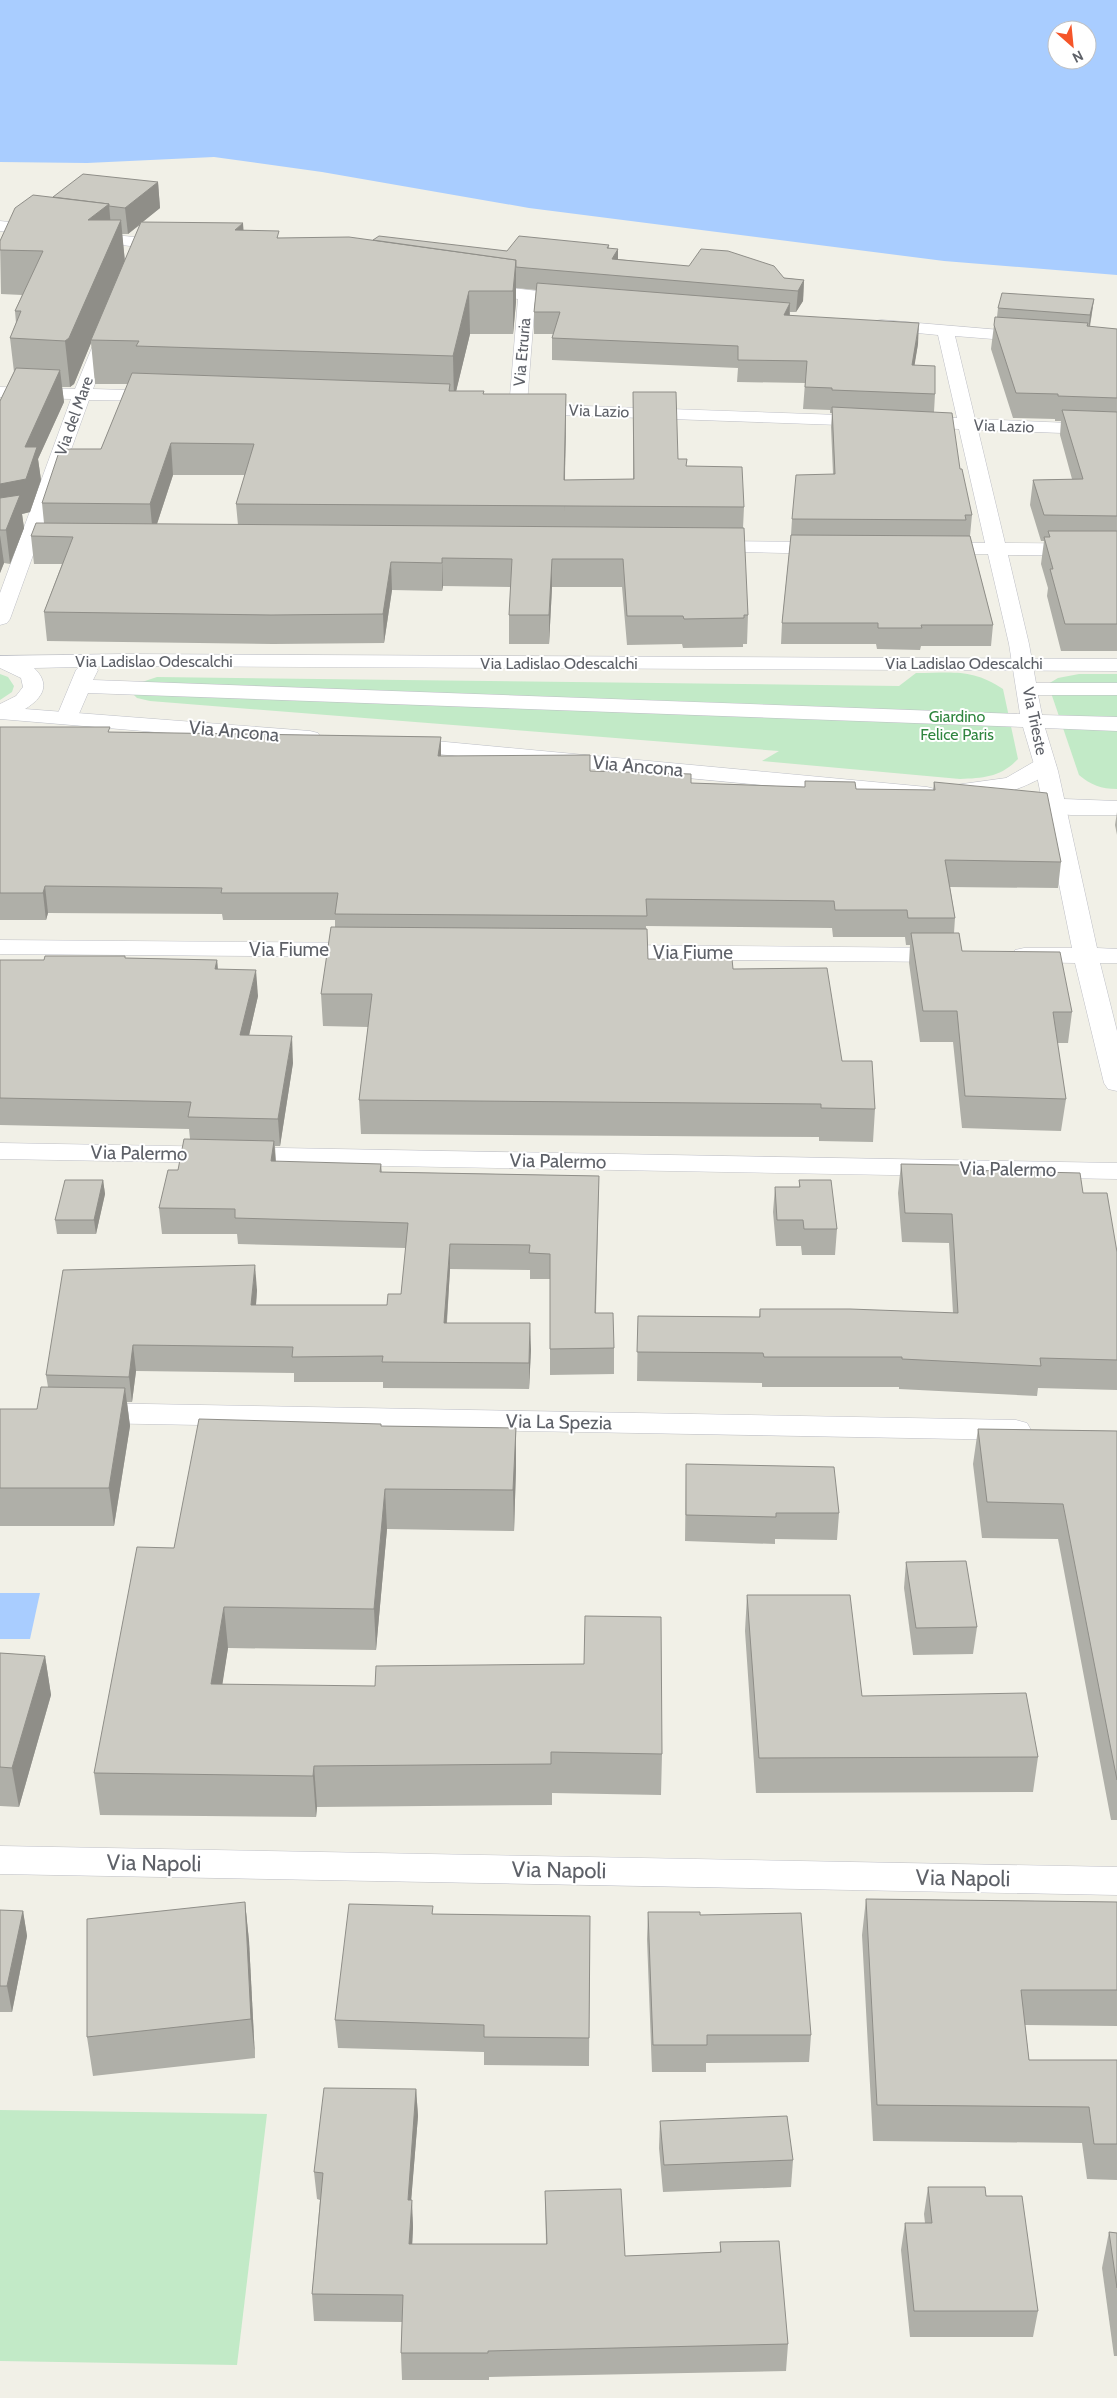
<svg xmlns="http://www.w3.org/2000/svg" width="1117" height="2398" font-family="Cabin,sans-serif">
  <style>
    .green { fill: #c2eac7 }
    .water { fill: #a9cdff; fill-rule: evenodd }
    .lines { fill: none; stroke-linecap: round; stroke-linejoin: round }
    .street-casing { stroke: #bebfc6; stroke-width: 1 }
    .secondary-casing { stroke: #bcbec5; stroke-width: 1 }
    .street { fill: #fff; fill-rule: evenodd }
    .secondary { fill: #fff; fill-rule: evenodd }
    .wall { fill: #afafa8; fill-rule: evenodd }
    .shaded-wall { fill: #8f8e88 }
    .building { fill: #cccbc3; stroke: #8f8e88 }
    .labels { text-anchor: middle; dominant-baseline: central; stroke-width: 4; stroke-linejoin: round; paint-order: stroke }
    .far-street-label { font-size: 16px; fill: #5e6168; stroke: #fff }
    .far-park-label { font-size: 16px; fill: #2f853f; stroke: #fff }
    .street-label { font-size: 19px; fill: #5e6168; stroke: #fff }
    .near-street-label { font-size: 22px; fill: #5e6168; stroke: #fff }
  </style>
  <rect width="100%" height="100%" fill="#f1f0e7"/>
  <g class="green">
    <path d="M916,673C952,673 972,668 1003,689L1018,759C1001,777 984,778 960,779L762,761L779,751L150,701L137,698L132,693L133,685L157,677L899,686Z"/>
    <polygon points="0,674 8,677 14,686 12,692 0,700"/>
    <path d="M1079,674H1117V789C1101,789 1091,785 1079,775L1048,684L1058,678Z"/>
    <polygon points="0,2110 267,2114 237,2365 0,2361"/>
  </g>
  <g class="water">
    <path d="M0,0H1117V275L944,261L529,208L322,172L214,157L87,163L0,162ZM1057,30H1087V60H1057Z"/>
    <polygon points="0,1593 40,1593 30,1639 0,1639"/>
  </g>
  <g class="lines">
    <defs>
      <g id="street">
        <polygon points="0,221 44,226 52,231 44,236 0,231"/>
        <polygon points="87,232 171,241 179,246 171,251 81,240 79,237"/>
        <polygon points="478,284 572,295 578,296 580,300 578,304 572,305 535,301 527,404 868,416 874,417 877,421 874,425 868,426 529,414 512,412 509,408 518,299 472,292 470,289 472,286"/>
        <polygon points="882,320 1037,333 1040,337 1037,341 1031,342 955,336 975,419 1117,425 1117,435 978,430 1005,543 1117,544 1117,556 1008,555 1029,644 1036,683 1117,683 1117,695 1038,695 1042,715 1117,717 1117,731 1045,728 1058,771 1097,948 1117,949 1117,963 1100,963 1117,1031 1117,1091 1108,1089 1104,1083 1075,963 1024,962 1015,960 1012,955 1015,950 1024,948 1072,948 1036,771 1023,727 88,693 75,723 67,724 59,723 56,718 76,670 80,666 87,664 94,666 98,670 93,680 1020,714 1009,644 988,554 937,554 930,552 927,548 930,544 937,542 985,543 959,429 916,427 910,426 907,422 910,418 916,417 957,418 938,335 876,329 874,325 876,321"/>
        <polygon points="108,323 114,324 116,328 93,389 161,391 167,392 170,396 167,400 161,401 89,400 10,619 7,623 0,625 0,593 71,399 0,397 0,387 75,389 100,328 102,324"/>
        <polygon points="707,541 827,542 834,544 837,548 834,552 827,554 700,551 697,547 700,543"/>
        <polygon points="0,940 366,943 375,945 378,950 375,955 366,957 0,954"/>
        <polygon points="611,945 946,948 955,950 958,955 955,960 946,962 611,959 602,957 599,952 602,947"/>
        <polygon points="0,1143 1117,1163 1117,1179 0,1159"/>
        <polygon points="91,1403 1016,1420 1027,1423 1031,1430 1027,1437 1016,1440 91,1423 80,1420 76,1413 80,1406"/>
        <polygon points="0,1846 1117,1867 1117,1895 0,1874"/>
      </g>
      <g id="secondary">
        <path d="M124,654L1117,659V671L124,666L34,668C51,684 43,698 25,709L310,731L318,733L321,738L318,743L310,745L0,719V704L16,696L23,687L21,678L0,668V656Z"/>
        <polygon points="403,738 927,787 935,789 938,794 935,799 927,801 395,750 392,745 395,740"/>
        <path d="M1045,758L1053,760L1056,765L1053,770C1028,789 979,805 947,797L944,792L947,787L955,785L1006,778L1037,760Z"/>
        <polygon points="1012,797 1117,801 1117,815 1071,815 1004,809 1001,804 1004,799"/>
      </g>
    </defs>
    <use href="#street" class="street-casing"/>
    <use href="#secondary" class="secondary-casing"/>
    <use href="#street" class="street"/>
    <use href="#secondary" class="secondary"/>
  </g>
  <g class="wall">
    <path d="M158,182L160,208L142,222L244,230L279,238L373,240L507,251L609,245V249H618V259L804,280L803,301L796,312H790V315L918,344L914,365L935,394L934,412L960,469L972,515L970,536L993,625L991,646H921L920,650L877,649L876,644H781L782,623L791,535L792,519L833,474L831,427L832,413H830V410L803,409L805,383L737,382L738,368L552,360V338L553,334H534V312L536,290L516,288V302L513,334H470L456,391L484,394H566L565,480L633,479V392L678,459L686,466L744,507L743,528L748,615L747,644H743V647L683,648L682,644L627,645L622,587H552L549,644H509V615L511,587L443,586L442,591L392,590L384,643L273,644L47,641L44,612L62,564H34L31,536L44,523L42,503L101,449L128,384H95L91,343L74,384L70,387H62L64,402L38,459L41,480L30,512L22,514L24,528L10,564L4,563L0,573V401L14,372L10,338L16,323L15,311L22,295L1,294L0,241L53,197ZM141,224L125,261L122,234H128ZM173,475H245L236,504L238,525L157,524Z"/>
    <polygon points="1094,299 1090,327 1117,329 1117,651 1061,651 1047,596 1048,588 1041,564 1044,541 1041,541 1030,505 1033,480 1072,479 1060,435 1061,421 1055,421 1055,419 1013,418 991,349 994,325 997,317 998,308"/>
    <polygon points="0,727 110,732 441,737 441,756 590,771 691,783 805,787 805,781 856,789 933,790 934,782 1061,862 1058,888 950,887 955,918 954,933 962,951 1072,1012 1068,1043 1057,1043 1066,1099 1061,1131 962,1128 953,1042 920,1042 909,963 910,945 906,945 905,937 833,937 832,928 646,926 648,959 733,969 842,1061 875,1109 873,1142 819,1141 819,1137 361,1134 359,1100 368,1027 323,1026 321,994 335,927 335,920 223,920 222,914 48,913 46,920 0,920"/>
    <polygon points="1117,812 1117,835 1115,825"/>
    <polygon points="126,958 217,960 218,969 258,996 249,1035 293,1063 280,1146 275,1146 276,1162 381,1164 382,1172 599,1176 596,1313 614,1348 614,1374 550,1375 550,1279 530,1279 530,1270 450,1269 447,1323 531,1349 529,1389 383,1388 383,1382 294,1382 294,1373 136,1371 132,1402 127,1402 130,1426 114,1526 0,1526 0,1409 37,1409 48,1387 46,1375 257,1290 256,1305 387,1305 401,1294 406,1248 238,1244 237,1234 162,1234 159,1208 178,1170 190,1139 189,1129 0,1125 0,960 44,960"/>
    <polygon points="901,1164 963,1170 1083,1193 1117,1252 1117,1390 1038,1388 1037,1396 899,1389 899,1387 762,1387 762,1383 637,1381 638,1316 759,1317 760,1309 953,1313 949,1243 902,1242 898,1193"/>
    <polygon points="103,1180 105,1194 96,1234 57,1234 55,1220"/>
    <polygon points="799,1180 837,1229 835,1255 802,1255 801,1246 776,1246 773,1212 775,1187 799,1187"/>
    <polygon points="381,1426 516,1428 516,1468 514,1531 387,1529 376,1650 228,1648 222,1684 662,1754 661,1795 552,1793 552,1805 317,1807 316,1817 100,1815 94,1773 174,1548"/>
    <polygon points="978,1429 1117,1431 1117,1820 1111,1820 1058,1539 982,1538 973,1464"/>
    <polygon points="686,1464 839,1513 837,1540 775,1539 775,1544 685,1541"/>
    <polygon points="906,1562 977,1627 973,1654 913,1655 904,1588"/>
    <polygon points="747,1595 862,1696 1038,1757 1033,1792 756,1793 745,1631"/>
    <polygon points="0,1653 45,1656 51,1695 19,1807 0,1806"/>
    <polygon points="866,1899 1117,1902 1117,2026 1025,2025 1029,2060 1117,2060 1117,2180 1087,2179 1082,2143 873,2141 862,1935"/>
    <polygon points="245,1902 249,1941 255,2058 93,2076 87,2037"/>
    <polygon points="0,1910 23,1911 27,1936 12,2012 0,2012"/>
    <polygon points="648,1912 700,1915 811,2035 809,2062 706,2063 706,2072 652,2072 647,1939"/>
    <polygon points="433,1914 590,1916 589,2066 484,2065 484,2052 338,2048 335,2020"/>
    <polygon points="416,2089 418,2116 411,2200 413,2227 412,2244 546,2244 545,2191 625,2256 720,2252 720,2242 788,2344 786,2371 489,2377 489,2380 402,2380 401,2353 402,2322 314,2321 312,2294 320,2200 317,2199 314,2172"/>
    <polygon points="660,2121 793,2160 791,2187 663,2192 659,2148"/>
    <polygon points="928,2187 986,2196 1038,2311 1033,2337 910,2337 901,2250 905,2223 925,2223 924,2214"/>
    <polygon points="1109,2232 1117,2233 1117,2356 1114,2356 1102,2268"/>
  </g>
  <g class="shaded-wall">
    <polygon points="158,182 160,208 128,234 125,208"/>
    <polygon points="109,204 112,240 121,220 125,263 91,340 91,343 74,384 70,387 65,341 88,220"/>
    <polygon points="243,223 246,264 235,230"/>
    <polygon points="618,249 618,270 612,259"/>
    <polygon points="516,260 516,302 513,334 513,291"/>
    <polygon points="804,280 803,301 796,312 798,291"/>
    <polygon points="469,291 470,334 454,400 453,356"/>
    <polygon points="1094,299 1091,318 1088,334 1090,315"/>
    <polygon points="790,303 789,325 784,315"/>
    <polygon points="919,323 918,344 911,387 912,365"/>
    <polygon points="60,370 64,402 38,459 41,480 30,512 22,514 24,528 10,564 6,530 0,518 0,484 25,447"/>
    <polygon points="566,394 566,425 564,512 564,480"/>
    <polygon points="171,443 173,475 153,536 150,504"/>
    <polygon points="0,535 4,563 0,573"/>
    <polygon points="442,558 443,586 442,591"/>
    <polygon points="552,559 552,587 549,644 549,615"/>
    <polygon points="391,562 392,590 384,643 383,614"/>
    <polygon points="441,737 441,763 438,756"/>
    <polygon points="45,886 48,913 46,920 43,893"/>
    <polygon points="217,960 219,987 215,969"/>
    <polygon points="256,970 258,996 243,1062 240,1035"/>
    <polygon points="292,1036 293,1063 280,1146 278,1119"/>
    <polygon points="274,1141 276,1166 271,1161"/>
    <polygon points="103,1180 105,1194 96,1234 94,1220"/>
    <polygon points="450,1244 450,1269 445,1348 444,1323"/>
    <polygon points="255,1265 257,1290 254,1331 251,1305"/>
    <polygon points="530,1323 531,1349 529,1389 529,1363"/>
    <polygon points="133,1345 136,1371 132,1402 129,1377"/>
    <polygon points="125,1388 130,1426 114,1526 109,1488"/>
    <polygon points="516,1428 516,1468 514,1531 513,1490"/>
    <polygon points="385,1489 387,1529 376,1650 374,1609"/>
    <polygon points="224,1607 228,1648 216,1726 211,1684"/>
    <polygon points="45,1656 51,1695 19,1807 12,1768"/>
    <polygon points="314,1766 317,1807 316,1817 313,1776"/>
    <polygon points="245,1902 249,1941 255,2058 251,2019"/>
    <polygon points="23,1911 27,1936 12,2012 7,1986"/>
    <polygon points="416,2089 418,2116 409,2227 408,2200"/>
    <polygon points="412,2200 413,2227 411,2271 409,2244"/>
  </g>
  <g class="building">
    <polygon points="83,174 158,182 125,208 109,206 109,204 53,197"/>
    <polygon points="33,195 109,204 88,220 121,220 69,338 65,341 10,338 21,311 15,311 43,251 0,250 0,241 15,208"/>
    <polygon points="141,222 243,223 235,230 279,231 277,238 349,237 516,260 513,291 469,291 453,356 136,346 139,341 91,340"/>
    <polygon points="379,236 507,251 519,236 609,245 607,248 618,249 612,259 689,266 701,249 728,251 774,266 784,278 804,280 798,291 527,268 516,267 516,260 373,240"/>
    <polygon points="537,283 790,303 784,315 919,323 912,365 935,366 935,394 832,390 832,388 805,387 807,361 738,360 738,346 552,338 560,312 534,312"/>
    <polygon points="1002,293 1094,299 1090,315 998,308"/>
    <polygon points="995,317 1088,323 1087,326 1117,329 1117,398 1058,396 1058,394 1016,393 994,325"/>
    <polygon points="16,368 60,370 25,447 37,447 26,479 0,484 0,401"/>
    <polygon points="132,373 450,384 449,391 484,391 483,394 566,394 564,480 634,479 633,392 676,392 678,459 687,459 686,466 742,467 744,507 236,504 254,444 171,443 150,504 42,503 60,449 101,449"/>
    <polygon points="832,407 952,413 960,469 962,469 972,515 965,515 966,520 792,519 796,475 835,474"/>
    <polygon points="1062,410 1117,412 1117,516 1044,515 1033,480 1083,479"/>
    <polygon points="20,495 6,530 0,530 0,498"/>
    <polygon points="36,523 744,528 748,615 744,615 744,618 684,619 683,616 627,616 623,559 552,559 549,615 509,615 512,559 442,558 442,563 391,562 383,614 271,615 44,612 73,537 31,536"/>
    <polygon points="1048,531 1117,531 1117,624 1065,624 1050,569 1053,569 1044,537 1050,537"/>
    <polygon points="791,535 970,536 993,625 921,625 922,628 878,628 878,623 782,623"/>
    <polygon points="0,727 110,727 108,732 441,737 438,756 590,755 590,771 691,774 691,783 805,787 805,781 855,782 856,789 935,790 934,782 1047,793 1061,862 945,860 955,918 908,918 907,910 835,910 834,901 646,899 647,916 335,914 338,893 221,893 222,888 45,886 43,893 0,893"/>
    <polygon points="331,927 647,929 648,959 732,959 733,969 827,968 842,1061 872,1061 875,1109 821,1108 821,1104 359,1100 372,994 321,994"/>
    <polygon points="911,933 959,933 962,951 1060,952 1072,1012 1053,1012 1066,1099 965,1096 957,1011 923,1011"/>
    <polygon points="45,956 125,956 125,958 217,960 215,969 256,970 240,1035 292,1036 278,1119 188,1117 191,1102 0,1098 0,960 44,960"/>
    <polygon points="184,1139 274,1141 271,1161 381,1164 380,1172 599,1176 595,1313 613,1313 614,1348 550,1349 550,1254 529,1253 530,1245 450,1244 444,1323 530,1323 529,1363 382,1362 383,1356 292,1357 293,1347 133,1345 129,1377 46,1375 63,1270 255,1265 251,1305 387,1305 388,1294 401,1294 408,1223 235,1218 235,1209 159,1208 168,1170 178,1170"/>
    <polygon points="901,1164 962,1165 963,1170 1080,1173 1083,1193 1107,1193 1117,1252 1117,1360 1040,1358 1041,1366 902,1359 902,1357 764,1357 763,1353 637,1352 638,1316 760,1317 760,1309 850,1309 958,1313 952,1214 905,1213"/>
    <polygon points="65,1180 103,1180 94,1220 55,1220"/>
    <polygon points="799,1180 831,1180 837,1229 804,1229 803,1220 777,1220 775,1187 800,1187"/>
    <polygon points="41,1387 125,1388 109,1488 0,1488 0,1409 37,1409"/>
    <polygon points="199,1419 381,1424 381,1426 516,1428 513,1490 385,1489 374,1609 224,1607 211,1684 375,1686 376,1666 584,1664 585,1616 661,1617 662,1754 551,1752 551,1764 314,1766 313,1776 94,1773 137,1547 174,1548"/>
    <polygon points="978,1429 1117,1431 1117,1780 1063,1504 987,1502"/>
    <polygon points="686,1464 834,1467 839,1513 776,1513 776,1517 686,1515"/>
    <polygon points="966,1561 977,1627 916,1628 906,1562"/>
    <polygon points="747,1595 850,1595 862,1696 1026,1693 1038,1757 759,1758"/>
    <polygon points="0,1653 45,1656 12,1768 0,1767"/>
    <polygon points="866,1899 1117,1902 1117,1990 1021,1990 1029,2060 1117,2060 1117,2144 1094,2144 1089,2107 877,2105"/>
    <polygon points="245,1902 251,2019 87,2037 87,1919"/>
    <polygon points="349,1904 433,1906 432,1914 590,1916 589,2038 484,2037 484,2025 335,2020"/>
    <polygon points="0,1910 23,1911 7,1986 0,1986"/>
    <polygon points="648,1912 700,1912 700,1915 801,1913 811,2035 707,2035 707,2045 653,2045"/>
    <polygon points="324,2088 416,2089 408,2200 412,2200 409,2244 547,2244 545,2191 621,2189 625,2256 721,2252 720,2242 779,2241 788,2344 488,2351 488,2353 401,2353 403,2295 312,2294 323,2173 314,2172"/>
    <polygon points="787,2116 793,2160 664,2165 660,2121"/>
    <polygon points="928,2187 985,2187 986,2196 1022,2196 1038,2311 914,2311 905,2223 932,2223"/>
    <polygon points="1109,2232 1117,2233 1117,2288"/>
  </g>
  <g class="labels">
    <g class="far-street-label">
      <text transform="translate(522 352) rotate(-85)">Via Etruria</text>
      <text transform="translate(599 411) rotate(2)">Via Lazio</text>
      <text transform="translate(74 416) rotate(-70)">Via del Mare</text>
      <text transform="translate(1004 426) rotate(2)">Via Lazio</text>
      <text x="154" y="661">Via Ladislao Odescalchi</text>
      <text x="559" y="663">Via Ladislao Odescalchi</text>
      <text x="964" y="663">Via Ladislao Odescalchi</text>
      <text transform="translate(1035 721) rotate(78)">Via Trieste</text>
    </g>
    <g class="far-park-label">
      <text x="957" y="716">Giardino<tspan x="957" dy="18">Felice Paris</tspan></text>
    </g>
    <g class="street-label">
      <text transform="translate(234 731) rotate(5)">Via Ancona</text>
      <text transform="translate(638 766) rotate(5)">Via Ancona</text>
      <text x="289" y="949">Via Fiume</text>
      <text x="693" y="952">Via Fiume</text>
      <text transform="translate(139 1153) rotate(1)">Via Palermo</text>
      <text transform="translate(558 1161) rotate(1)">Via Palermo</text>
      <text transform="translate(1008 1169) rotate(1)">Via Palermo</text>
      <text transform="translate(559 1422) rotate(1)">Via La Spezia</text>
    </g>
    <g class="near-street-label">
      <text transform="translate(154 1863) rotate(1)">Via Napoli</text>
      <text transform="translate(559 1870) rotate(1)">Via Napoli</text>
      <text transform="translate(963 1878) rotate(1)">Via Napoli</text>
    </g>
  </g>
  <g transform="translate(1072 45) rotate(153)"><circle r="24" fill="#ffffff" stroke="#bfc0c3"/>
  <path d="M0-4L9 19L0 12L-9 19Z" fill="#f55529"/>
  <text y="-8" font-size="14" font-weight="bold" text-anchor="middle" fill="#5e6168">N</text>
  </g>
</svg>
